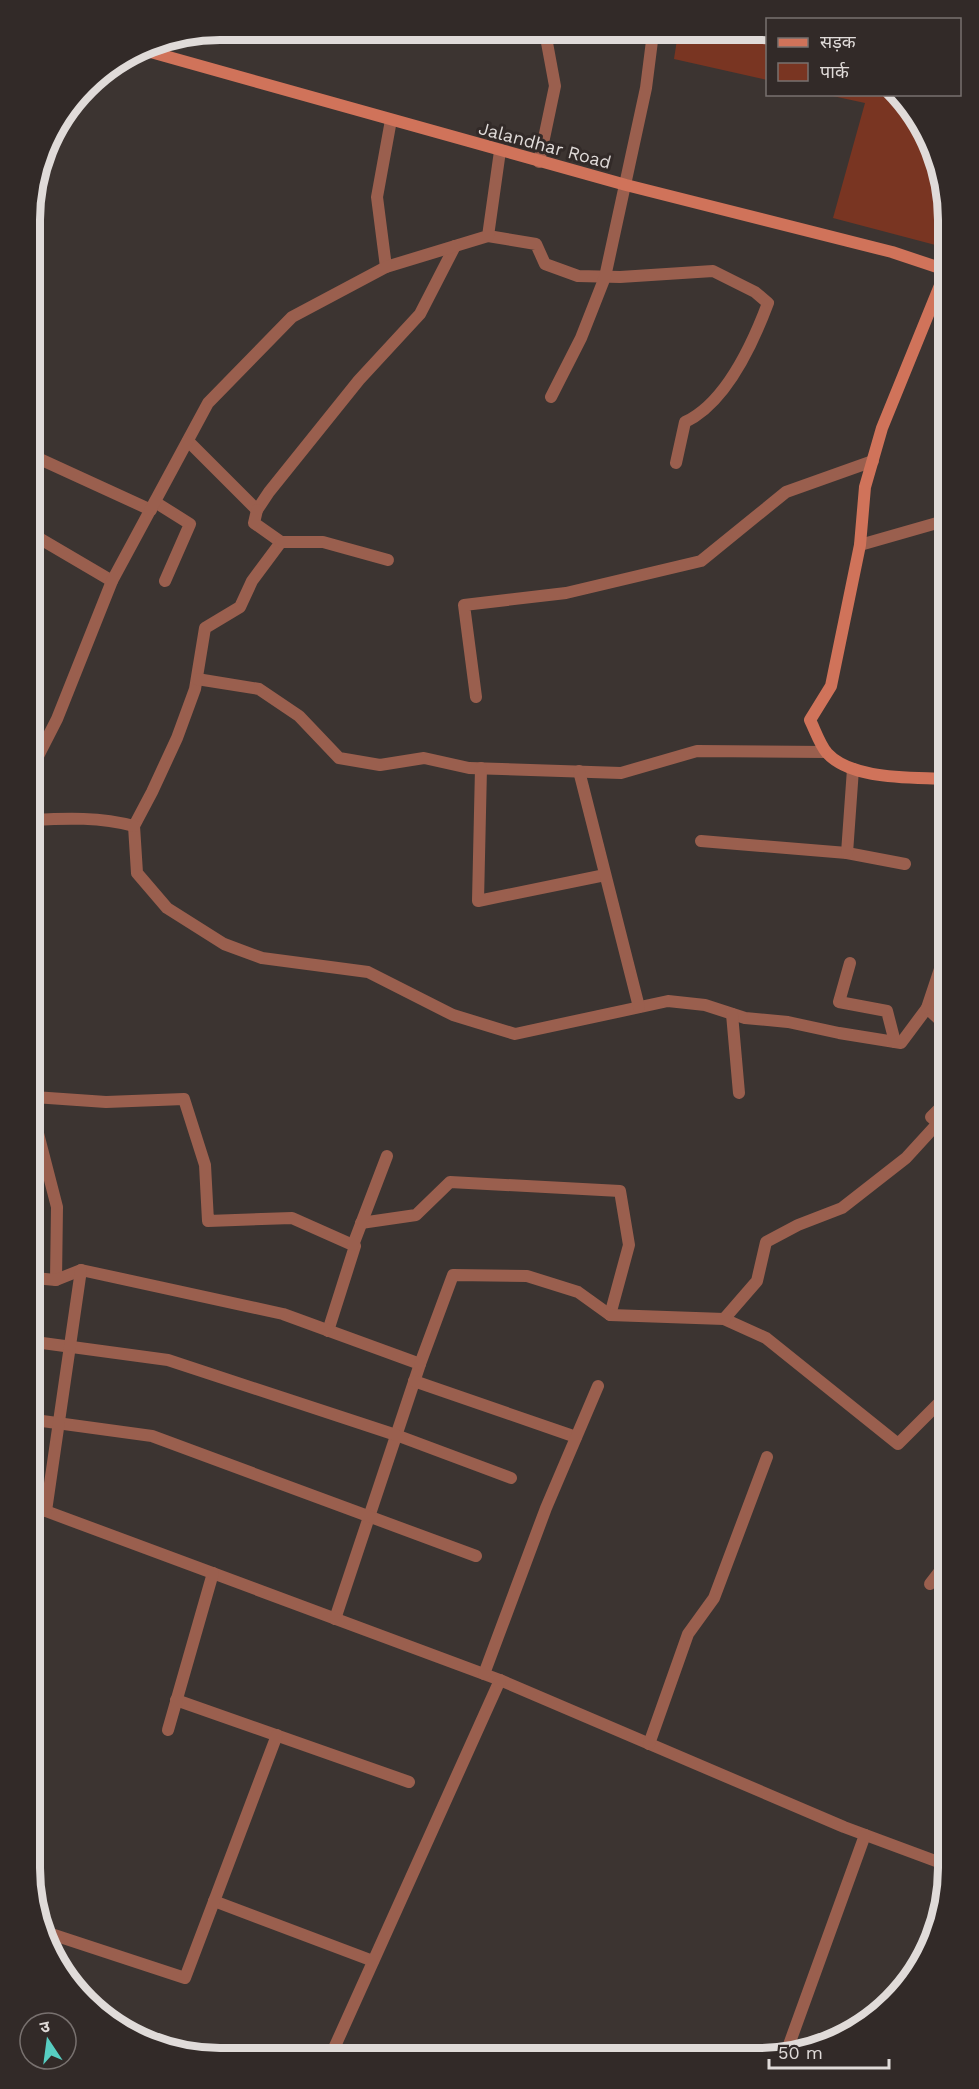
<svg xmlns="http://www.w3.org/2000/svg" width="979" height="2089" font-family="'Work Sans','Noto Sans Devanagari',sans-serif">
  <style>
    .green { fill: #793522 }
    .lines { fill: none; stroke-linecap: round; stroke-linejoin: round }
    .street { stroke: #9a5f4e; stroke-width: 12 }
    .secondary { stroke: #d0735a; stroke-width: 12 }
    .labels { text-anchor: middle; dominant-baseline: central; stroke-width: 6; stroke-linejoin: round; paint-order: stroke }
    .street-label { font-size: 18px; fill: #e0dbd9; stroke: #322a28 }
    .rim { fill: none; stroke: #e0dbd9; stroke-width: 8 }
  </style>
  <rect width="100%" height="100%" fill="#3c3431"/>
  <g class="green">
    <polygon points="678,33 767,33 767,80 674,59"/>
    <polygon points="828,95 899,95 923,125 942,171 943,247 833,218 865,103"/>
  </g>
  <g class="lines">
    <g class="street">
      <polyline points="539,162 555,86 545,32"/>
      <path d="M488,236L536,244L545,264L578,276L620,277L713,271L755,292L768,303C753,343 726,403 685,422L676,463"/>
      <polyline points="386,267 377,197 391,120"/>
      <polyline points="551,397 581,338 605,277 646,88 653,33"/>
      <polyline points="188,441 257,510 269,492 359,380 420,314 455,246"/>
      <polyline points="31,455 151,510"/>
      <polyline points="155,502 190,524 165,581"/>
      <polyline points="257,510 254,523 281,542 252,581 240,607 205,628 195,689 177,738 152,792 134,826 137,873 167,908 224,944 262,958 368,972 453,1015 515,1034 668,1001 705,1005 745,1018 788,1022 839,1033 901,1043 927,1008 945,1025"/>
      <polyline points="32,534 112,581"/>
      <polyline points="281,542 323,542 388,560"/>
      <polyline points="860,545 944,521"/>
      <polyline points="197,679 259,689 299,716 339,758 380,765 424,758 469,768 621,773 697,751 826,752"/>
      <polyline points="476,697 464,605 566,593 701,561 786,492 873,461"/>
      <polyline points="32,768 57,719 112,581 208,403 292,317 386,267 488,236 500,151"/>
      <polyline points="481,768 478,901 605,875"/>
      <polyline points="579,771 639,1007"/>
      <path d="M33,820C67,818 100,817 134,826"/>
      <polyline points="701,841 847,853 905,864"/>
      <polyline points="847,853 853,769"/>
      <polyline points="850,963 839,1002 887,1011 895,1042"/>
      <polyline points="927,1008 945,954"/>
      <polyline points="732,1014 739,1093"/>
      <polyline points="34,1097 106,1102 184,1099 205,1165 208,1221 292,1218 355,1246 328,1331"/>
      <polyline points="946,1102 931,1117 946,1130"/>
      <polyline points="34,1118 57,1207 56,1280"/>
      <polyline points="361,1223 416,1215 450,1182 620,1191 629,1245 610,1315"/>
      <polyline points="353,1245 387,1156"/>
      <polyline points="34,1278 56,1280 81,1270 283,1314 420,1364 335,1619"/>
      <polyline points="724,1319 766,1338 898,1444 947,1395"/>
      <polyline points="35,1342 168,1360 396,1435 511,1478"/>
      <polyline points="420,1364 453,1275 527,1276 578,1292 610,1315 724,1319 757,1281 766,1242 798,1225 842,1208 906,1158 938,1123"/>
      <polyline points="414,1381 576,1437"/>
      <polyline points="35,1420 152,1436 476,1556"/>
      <polyline points="35,1507 500,1680 844,1827 949,1866"/>
      <polyline points="46,1511 81,1270"/>
      <polyline points="930,1584 947,1562"/>
      <polyline points="484,1674 546,1508 598,1386"/>
      <polyline points="176,1700 409,1782"/>
      <polyline points="168,1730 213,1573"/>
      <polyline points="649,1744 688,1634 714,1598 767,1457"/>
      <polyline points="214,1901 373,1961"/>
      <polyline points="42,1931 185,1978 277,1735"/>
      <polyline points="789,2045 809,2052"/>
      <polyline points="786,2053 865,1835"/>
      <polyline points="331,2055 500,1680"/>
    </g>
    <g class="secondary">
      <polyline points="140,49 626,185 892,252 943,269"/>
      <path d="M943,278L882,428L865,487L860,545L831,686L810,720C815,730 820,745 827,753C852,780 910,777 945,779"/>
    </g>
  </g>
  <g class="labels">
    <g class="street-label">
      <text transform="translate(545 145) rotate(15)">Jalandhar Road</text>
    </g>
  </g>
  <path d="M0 0H979V2089H0ZM220 40H758A180 180 0 0 1 938 220V1868A180 180 0 0 1 758 2048H220A180 180 0 0 1 40 1868V220A180 180 0 0 1 220 40Z" fill="#322a28" fill-rule="evenodd"/>
  <path class="rim" d="M220 40H758A180 180 0 0 1 938 220V1868A180 180 0 0 1 758 2048H220A180 180 0 0 1 40 1868V220A180 180 0 0 1 220 40Z"/>
  <rect x="766" y="18" width="195" height="78" fill="#322a28" stroke="#78716f" stroke-width="1.5"/>
  <rect x="778" y="38" width="30" height="9" fill="#d0735a" stroke="#78716f" stroke-width="1.5"/>
  <text x="820" y="48" font-size="18" fill="#e0dbd9">सड़क</text>
  <rect x="778" y="63" width="30" height="18" fill="#793522" stroke="#78716f" stroke-width="1.5"/>
  <text x="820" y="78" font-size="18" fill="#e0dbd9">पार्क</text>
  <g transform="translate(48 2041) rotate(347)"><circle r="28" fill="#322a28" stroke="#78716f" stroke-width="1.5"/>
  <path d="M0-4.5L10 22L0 15L-10 22Z" fill="#57cec2"/>
  <text y="-9" font-size="16" font-weight="bold" text-anchor="middle" fill="#e0dbd9">उ</text>
  </g>
  <path d="M769 2059v9h120v-9" fill="none" stroke="#e0dbd9" stroke-width="3"/>
  <text x="778" y="2059" font-size="18" fill="#e0dbd9" stroke="#322a28" stroke-width="4.5" paint-order="stroke">50 m</text>
</svg>
